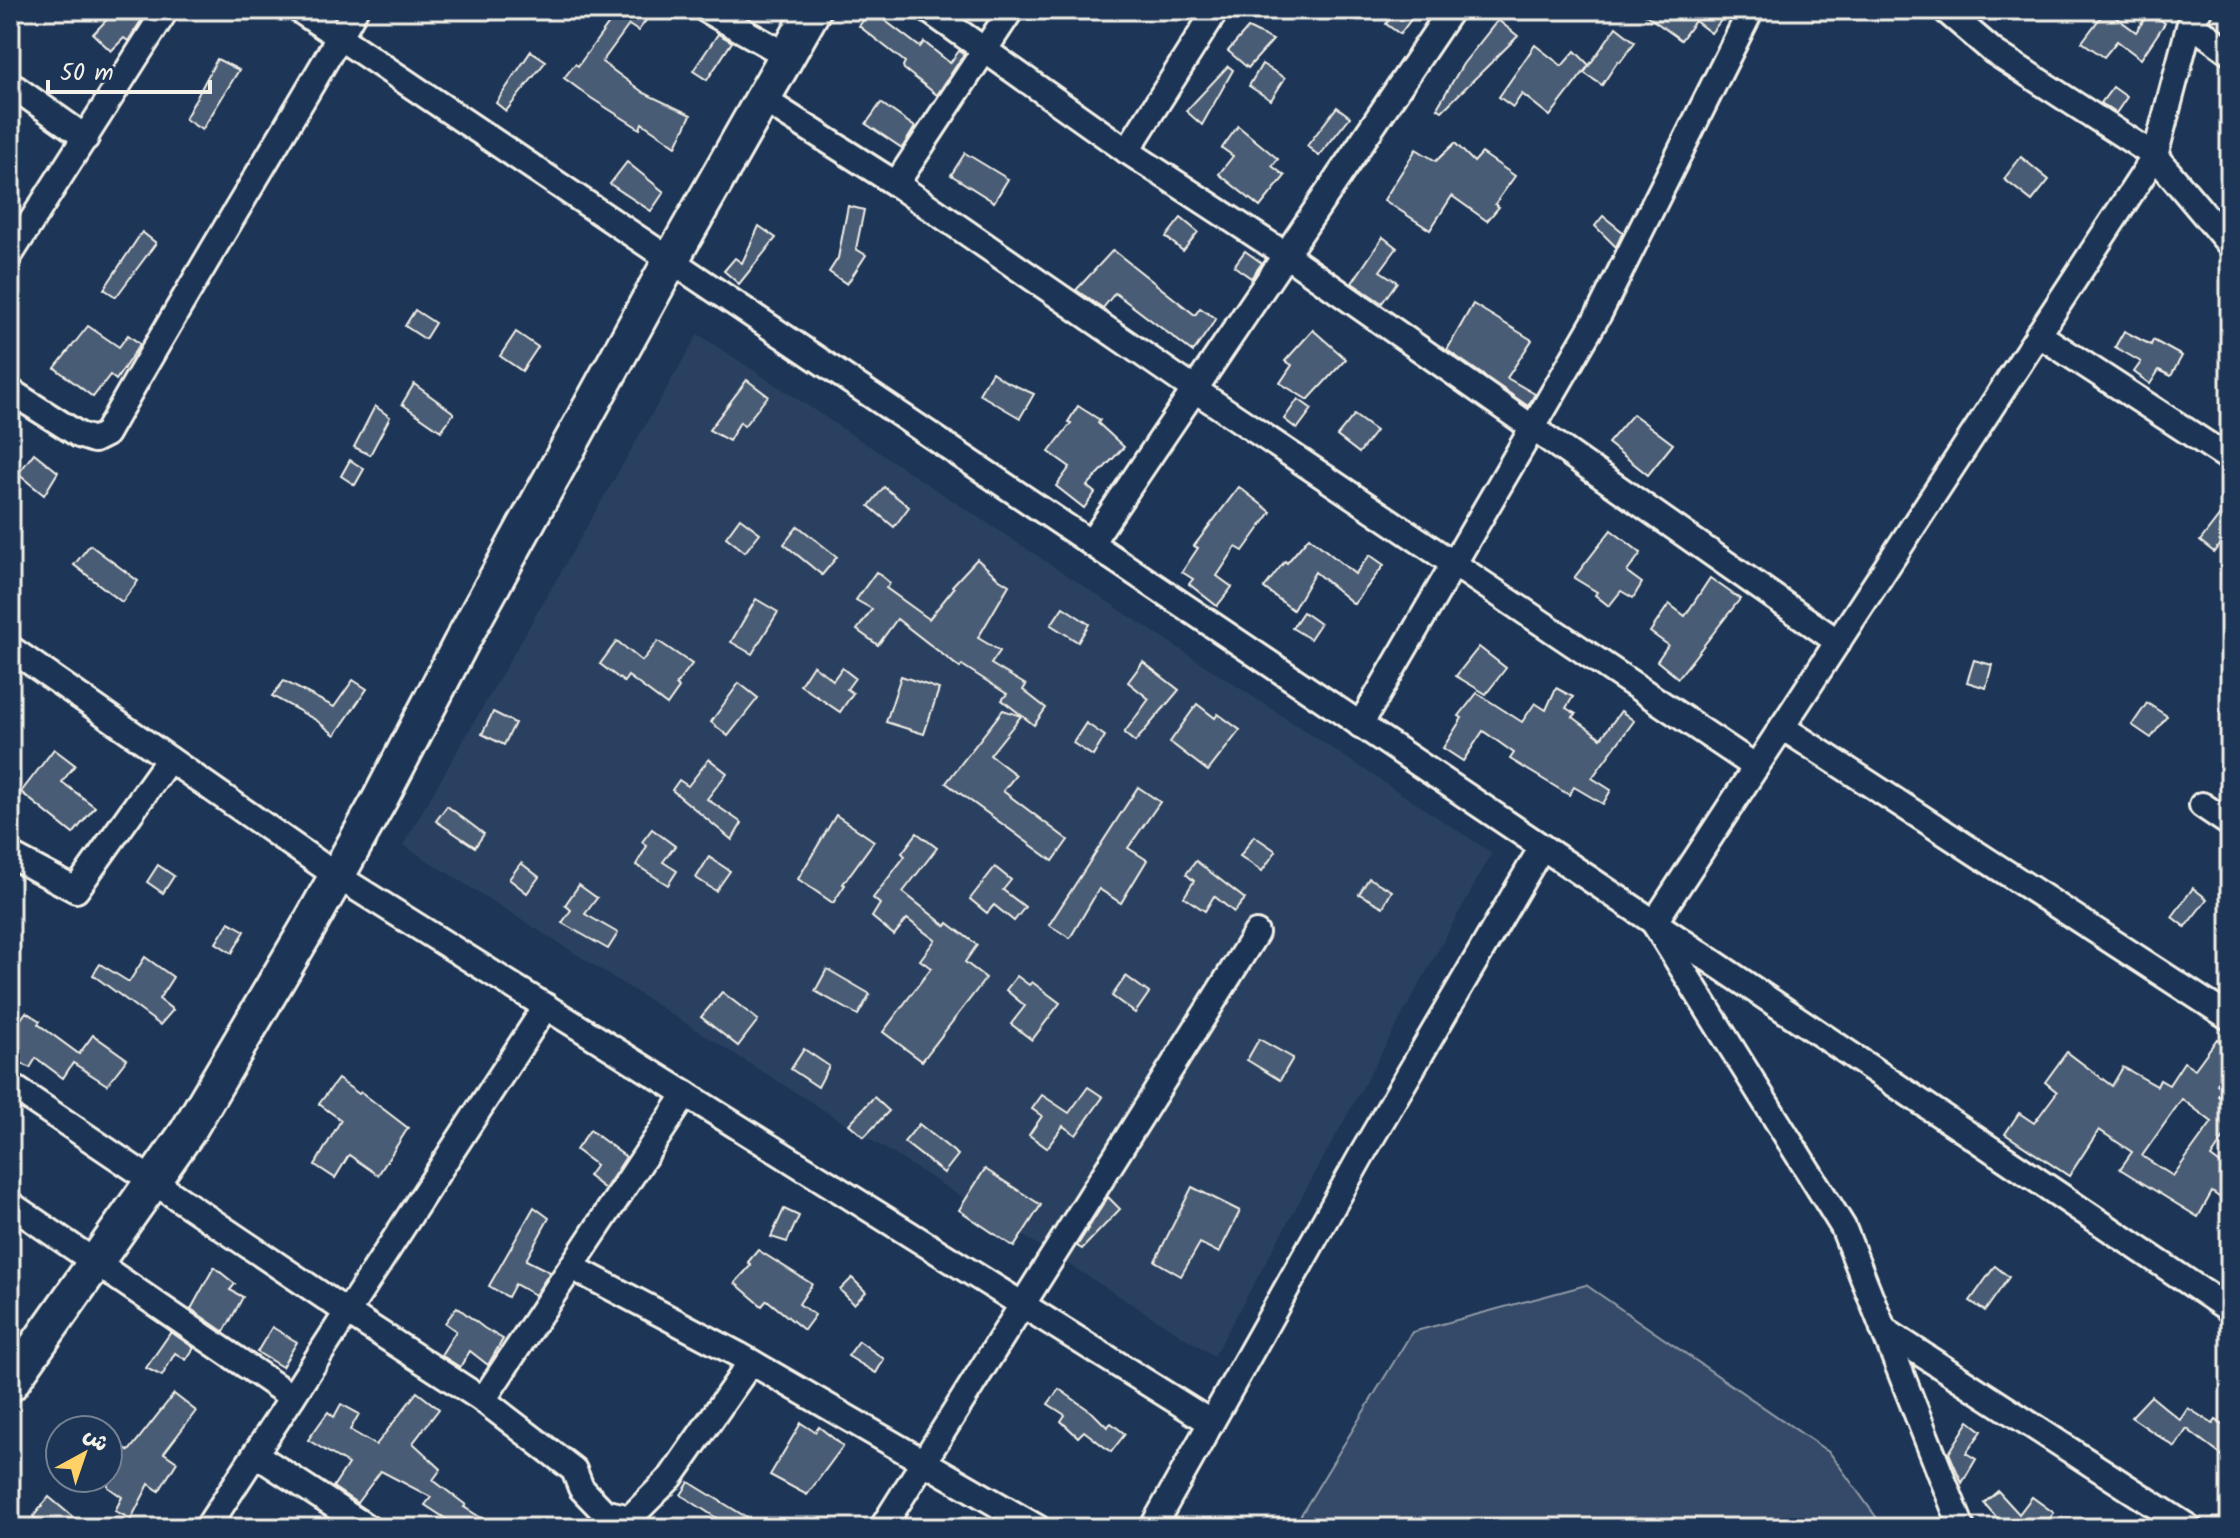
<svg xmlns="http://www.w3.org/2000/svg" width="2240" height="1538" font-family="Kalam,'Playpen Sans Arabic',sans-serif">
  <style>
    .built { fill: #2a4060 }
    .green { fill: #354a67; stroke: #949ea8; stroke-width: 2 }
    .building { fill: #485b74; stroke: #f4f1e8; stroke-width: 2; fill-rule: evenodd }
    .lines { fill: none; stroke-linecap: round; stroke-linejoin: round }
    .street-casing { stroke: #f4f1e8; stroke-width: 30 }
    .secondary-casing { stroke: #f4f1e8; stroke-width: 40 }
    .street { stroke: #1d3557; stroke-width: 24 }
    .secondary { stroke: #1d3557; stroke-width: 34 }
  </style>
  <rect width="100%" height="100%" fill="#1d3557"/>
  <filter id="ink" filterUnits="userSpaceOnUse"><feTurbulence type="fractalNoise" baseFrequency=".0125" numOctaves="2"/><feDisplacementMap in="SourceGraphic" scale="16" xChannelSelector="R" yChannelSelector="G"/><feConvolveMatrix kernelMatrix="1 2 1 2 8 2 1 2 1" color-interpolation-filters="sRGB"/></filter>
  <g filter="url(#ink)">
    <polygon class="built" points="698,334 1492,853 1214,1356 403,845"/>
    <polygon class="green" points="1586,1285 1830,1453 1884,1528 1293,1528 1412,1332"/>
    <g class="building">
      <polygon points="116,10 148,10 128,41 124,38 111,51 93,34"/>
      <polygon points="607,10 654,10 638,31 629,25 602,62 644,93 691,115 676,146 642,123 640,129 591,98 564,78 575,64 578,66 615,15"/>
      <polygon points="871,10 920,47 924,42 950,63 959,51 964,54 937,95 904,69 903,66 905,62 859,26"/>
      <polygon points="1396,10 1418,10 1400,34 1386,24"/>
      <polygon points="1639,10 1729,10 1711,33 1695,21 1681,40"/>
      <polygon points="2106,10 2136,32 2149,12 2165,23 2141,59 2117,41 2104,57 2082,42"/>
      <polygon points="1498,20 1518,36 1442,111 1437,108 1463,64"/>
      <polygon points="1616,27 1635,42 1620,62 1618,61 1602,85 1584,73"/>
      <polygon points="1248,28 1273,40 1248,68 1228,51"/>
      <polygon points="718,34 732,42 707,80 693,71"/>
      <polygon points="1535,45 1562,66 1575,51 1589,65 1550,116 1522,94 1513,107 1499,97"/>
      <polygon points="531,51 546,61 506,111 496,103"/>
      <polygon points="217,59 239,70 202,130 185,119"/>
      <polygon points="1262,64 1285,78 1271,100 1249,86"/>
      <polygon points="1228,66 1233,70 1202,125 1186,111"/>
      <polygon points="2113,87 2127,97 2116,113 2101,103"/>
      <polygon points="881,103 915,127 902,148 866,124"/>
      <polygon points="1337,107 1350,117 1319,156 1307,146"/>
      <polygon points="1238,126 1278,159 1272,166 1285,176 1260,207 1219,174 1233,156 1222,148"/>
      <polygon points="1455,143 1474,162 1482,153 1515,176 1495,204 1499,207 1487,221 1452,196 1430,230 1384,200 1416,149 1436,161"/>
      <polygon points="965,153 1008,179 994,202 951,175"/>
      <polygon points="2021,157 2049,180 2032,201 2004,179"/>
      <polygon points="627,162 664,192 651,211 610,184"/>
      <polygon points="848,206 864,210 856,249 866,255 847,284 829,272 838,258"/>
      <polygon points="1603,216 1623,232 1616,247 1595,226"/>
      <polygon points="1181,218 1198,232 1183,251 1166,237"/>
      <polygon points="759,226 776,238 739,284 724,271 735,258 742,263"/>
      <polygon points="142,232 156,243 116,297 104,289"/>
      <polygon points="1383,237 1397,248 1380,271 1397,282 1382,303 1352,283"/>
      <polygon points="1113,250 1195,315 1200,308 1216,319 1193,352 1115,293 1103,308 1076,290"/>
      <polygon points="1245,251 1262,263 1251,278 1234,266"/>
      <polygon points="1473,304 1532,340 1507,378 1535,394 1528,406 1447,350"/>
      <polygon points="415,310 435,323 425,339 405,326"/>
      <polygon points="88,326 119,347 128,335 140,344 116,380 110,375 93,397 55,368"/>
      <polygon points="1313,330 1346,359 1308,400 1280,383 1292,365 1285,361"/>
      <polygon points="2124,331 2151,345 2153,340 2182,356 2171,376 2159,370 2150,384 2134,372 2141,362 2115,347"/>
      <polygon points="516,332 538,347 522,371 500,356"/>
      <polygon points="992,372 1005,381 1034,394 1020,418 979,394"/>
      <polygon points="747,380 768,396 744,426 740,422 729,441 709,430"/>
      <polygon points="414,384 454,413 441,431 402,404"/>
      <polygon points="1298,399 1312,409 1297,429 1284,419"/>
      <polygon points="375,406 390,417 370,455 354,447"/>
      <polygon points="1078,406 1100,420 1098,423 1124,447 1087,486 1095,493 1084,508 1056,486 1070,467 1049,452 1071,423 1068,422"/>
      <polygon points="1633,414 1673,444 1648,475 1608,443"/>
      <polygon points="1354,415 1376,431 1359,453 1337,436"/>
      <polygon points="34,453 58,472 44,495 18,474"/>
      <polygon points="350,460 364,469 355,485 341,476"/>
      <polygon points="884,487 909,507 894,527 869,506"/>
      <polygon points="1239,487 1271,512 1243,551 1236,547 1217,576 1232,587 1217,606 1189,584 1193,579 1182,572 1198,548 1194,546"/>
      <polygon points="2230,502 2230,530 2214,552 2200,541"/>
      <polygon points="740,518 760,533 745,552 726,537"/>
      <polygon points="798,526 837,557 822,575 784,544"/>
      <polygon points="1611,530 1641,553 1627,572 1642,583 1633,598 1621,591 1609,606 1595,595 1597,592 1574,578"/>
      <polygon points="1309,537 1355,574 1370,555 1384,565 1354,604 1315,572 1293,610 1264,588 1285,561 1287,563"/>
      <polygon points="90,545 138,581 122,602 74,565"/>
      <polygon points="977,559 998,578 1009,585 978,638 1000,651 991,664 1026,685 1023,690 1046,708 1034,725 1002,700 1007,694 962,665 960,668 897,619 878,645 857,630 872,609 856,600 876,572 890,583 886,588 929,619 954,588 952,586"/>
      <polygon points="1710,578 1740,599 1678,678 1657,661 1668,645 1650,632 1669,604 1685,616"/>
      <polygon points="756,599 778,612 752,654 731,642"/>
      <polygon points="1063,607 1089,624 1078,642 1051,625"/>
      <polygon points="1303,612 1320,624 1310,639 1292,628"/>
      <polygon points="617,641 642,661 658,641 692,664 676,685 679,688 667,705 628,676 624,682 600,664"/>
      <polygon points="1479,647 1506,668 1486,694 1456,676"/>
      <polygon points="1974,660 1992,665 1986,688 1967,682"/>
      <polygon points="1143,662 1179,690 1135,742 1124,733 1149,699 1128,682"/>
      <polygon points="813,665 833,680 842,668 855,678 847,689 853,693 840,712 800,685"/>
      <polygon points="901,676 939,689 924,734 886,722"/>
      <polygon points="353,680 367,689 335,735 316,720 272,696 284,681 334,707"/>
      <polygon points="739,683 758,698 728,736 711,722"/>
      <polygon points="1556,688 1573,697 1566,708 1576,714 1573,717 1601,738 1621,711 1634,721 1592,778 1611,790 1603,804 1574,787 1569,795 1510,759 1514,753 1483,731 1463,761 1443,748 1462,718 1459,716 1477,693 1522,722 1535,703 1546,710"/>
      <polygon points="2147,703 2167,716 2151,738 2132,725"/>
      <polygon points="1197,704 1215,718 1218,714 1240,730 1208,771 1170,742"/>
      <polygon points="1003,710 1021,716 990,755 1016,775 1003,791 1068,840 1053,861 946,783"/>
      <polygon points="493,712 515,723 504,745 482,734"/>
      <polygon points="1086,723 1105,736 1093,756 1073,743"/>
      <polygon points="54,749 75,765 62,782 95,807 73,834 21,792"/>
      <polygon points="709,759 727,773 707,799 742,823 732,840 672,790 679,780 688,786"/>
      <polygon points="1138,787 1160,802 1128,848 1147,860 1121,903 1099,889 1070,938 1049,925"/>
      <polygon points="447,806 484,834 475,847 436,821"/>
      <polygon points="836,815 874,841 843,884 845,885 833,903 798,879"/>
      <polygon points="652,829 675,846 663,862 677,871 668,885 636,865 647,846 642,842"/>
      <polygon points="917,833 937,848 903,892 946,926 948,923 977,945 965,962 986,978 922,1061 883,1032 931,968 920,960 935,940 907,919 894,935 872,917 880,904 873,898 905,856 902,853"/>
      <polygon points="1254,836 1276,851 1262,871 1240,856"/>
      <polygon points="709,857 730,871 716,891 696,878"/>
      <polygon points="1196,861 1245,899 1234,912 1214,896 1205,911 1184,897 1194,881 1186,874"/>
      <polygon points="521,863 539,877 527,893 509,879"/>
      <polygon points="158,865 174,876 163,893 147,882"/>
      <polygon points="995,867 1011,880 1003,890 1025,907 1014,921 994,905 987,913 970,899"/>
      <polygon points="1369,878 1392,891 1383,907 1359,894"/>
      <polygon points="579,885 597,898 585,914 618,933 608,949 562,923 571,910 565,905"/>
      <polygon points="2193,888 2207,899 2185,927 2172,917"/>
      <polygon points="229,922 245,931 232,953 216,943"/>
      <polygon points="145,957 173,977 159,999 173,1010 160,1025 93,975 100,964 129,982"/>
      <polygon points="827,969 870,994 858,1015 815,991"/>
      <polygon points="1017,976 1029,985 1032,982 1060,1003 1032,1040 1011,1024 1025,1006 1006,990"/>
      <polygon points="1126,976 1149,993 1135,1013 1112,996"/>
      <polygon points="722,992 758,1020 738,1046 701,1017"/>
      <polygon points="26,1012 40,1021 38,1024 79,1054 93,1035 127,1059 107,1085 73,1063 63,1078 36,1058 30,1068 10,1056 10,1022 16,1026"/>
      <polygon points="1259,1039 1293,1058 1280,1080 1247,1060"/>
      <path d="M2217,1039L2230,1049V1066L2217,1084L2222,1088L2218,1096L2227,1102L2230,1098V1135L2227,1133L2211,1157L2230,1171V1205L2212,1192L2198,1217L2120,1169L2132,1152L2099,1130L2069,1176L2005,1134L2019,1113L2034,1123L2057,1092L2045,1082L2067,1052L2112,1086L2123,1067L2157,1086L2160,1080L2169,1085L2184,1062L2195,1069ZM2182,1099L2212,1122L2173,1176L2142,1156Z"/>
      <polygon points="804,1049 829,1066 818,1087 791,1069"/>
      <polygon points="338,1079 359,1094 361,1092 408,1128 378,1175 349,1155 335,1178 315,1165 341,1120 319,1104"/>
      <polygon points="1088,1087 1103,1097 1076,1135 1063,1126 1047,1148 1029,1135 1042,1116 1032,1109 1042,1095 1069,1113"/>
      <polygon points="874,1097 889,1111 864,1137 849,1124"/>
      <polygon points="919,1124 958,1155 944,1173 904,1142"/>
      <polygon points="590,1130 626,1157 605,1189 588,1176 596,1165 576,1150"/>
      <polygon points="985,1169 1041,1205 1014,1247 959,1210"/>
      <polygon points="1192,1187 1240,1211 1219,1253 1200,1243 1181,1276 1155,1261"/>
      <polygon points="1108,1197 1120,1209 1082,1249 1077,1246"/>
      <polygon points="534,1207 549,1218 526,1260 550,1272 535,1295 515,1284 508,1297 489,1286"/>
      <polygon points="784,1209 799,1216 787,1242 771,1237"/>
      <polygon points="758,1250 812,1284 799,1304 815,1315 804,1330 767,1300 762,1306 735,1283 751,1265 748,1262"/>
      <polygon points="1995,1266 2009,1277 1985,1311 1970,1301"/>
      <polygon points="214,1267 235,1284 230,1290 243,1297 224,1332 191,1309"/>
      <polygon points="852,1278 866,1292 854,1304 840,1290"/>
      <polygon points="457,1307 484,1328 503,1339 488,1365 470,1351 460,1367 441,1355 456,1331 445,1323"/>
      <polygon points="272,1327 297,1342 282,1367 257,1352"/>
      <polygon points="171,1332 194,1348 186,1360 175,1353 162,1376 146,1368"/>
      <polygon points="859,1341 884,1359 876,1373 848,1356"/>
      <polygon points="1059,1389 1093,1413 1107,1427 1111,1423 1125,1434 1111,1452 1084,1431 1078,1437 1061,1421 1065,1415 1048,1404"/>
      <polygon points="417,1392 439,1409 413,1443 441,1469 433,1480 466,1505 464,1507 497,1528 460,1528 425,1505 431,1497 381,1471 357,1503 333,1487 348,1464 308,1440 328,1412 334,1417 341,1404 359,1414 350,1430 376,1445"/>
      <polygon points="174,1394 196,1411 164,1453 177,1462 159,1491 149,1484 131,1519 115,1511 122,1497 108,1487 108,1435 129,1451"/>
      <polygon points="2151,1396 2180,1420 2188,1408 2213,1424 2216,1420 2230,1430 2230,1462 2187,1429 2175,1447 2131,1417"/>
      <polygon points="1969,1421 1982,1431 1966,1453 1976,1459 1962,1483 1949,1453"/>
      <polygon points="801,1423 815,1432 819,1427 843,1446 807,1495 770,1475"/>
      <polygon points="689,1482 764,1528 732,1528 681,1495"/>
      <polygon points="1998,1491 2019,1514 2032,1497 2054,1513 2042,1528 2006,1528 1984,1503"/>
      <polygon points="49,1497 86,1528 48,1528 33,1517"/>
    </g>
    <g class="lines">
      <defs>
        <g id="street">
          <polyline points="299,10 2230,1310"/>
          <polyline points="706,10 788,56"/>
          <polyline points="928,10 1127,151 1286,255 1838,642"/>
          <polyline points="1945,10 1994,52 2155,156 2230,245"/>
          <polyline points="2190,23 2230,52"/>
          <polyline points="10,84 86,138"/>
          <polyline points="764,100 896,184 1195,390 1756,767"/>
          <polyline points="1127,151 1216,10"/>
          <polyline points="896,184 1011,10"/>
          <polyline points="10,255 166,10"/>
          <polyline points="2038,334 2230,459"/>
          <path d="M10,391L79,435L94,440L106,434C186,291 273,152 355,10"/>
          <polyline points="1091,543 1451,10"/>
          <polyline points="10,648 337,876 1210,1422"/>
          <polyline points="1360,725 1600,312 1751,10"/>
          <polyline points="1782,727 2230,1018"/>
          <polyline points="2202,805 2230,824"/>
          <polyline points="10,855 76,890 169,759"/>
          <polyline points="10,1085 347,1312 483,1400 574,1470 581,1488 604,1512 630,1518"/>
          <polyline points="10,1204 292,1397"/>
          <polyline points="572,1267 739,1355 1038,1528"/>
          <polyline points="1883,1329 2190,1528"/>
          <polyline points="483,1400 686,1094"/>
          <polyline points="255,1454 368,1528"/>
          <polyline points="207,1528 546,1006"/>
          <polyline points="625,1528 630,1518 671,1477 751,1362"/>
          <polyline points="882,1528 1256,933"/>
          <polyline points="1152,1528 1361,1156 1542,847"/>
          <polyline points="1962,1528 1843,1227 1654,923 2155,156 2190,23 2199,10"/>
        </g>
        <polyline id="secondary" points="10,1384 188,1131 306,931 380,799 461,643 671,260 813,10"/>
      </defs>
      <use href="#street" class="street-casing"/>
      <use href="#secondary" class="secondary-casing"/>
      <use href="#street" class="street"/>
      <use href="#secondary" class="secondary"/>
    </g>
  </g>
  <rect width="2240" height="1538" fill="none" stroke="#1d3557" stroke-width="40"/>
  <rect x="20" y="20" width="2200" height="1498" fill="none" stroke="#f4f1e8" stroke-width="3" filter="url(#ink)"/>
  <g transform="translate(84 1454) rotate(40)"><circle r="38" fill="#1d3557" stroke="#738091" stroke-width="2"/>
  <path d="M0-6L14 30L0 20L-14 30Z" fill="#ffd166"/>
  <text y="-12" font-size="22" font-weight="bold" text-anchor="middle" fill="#f4f1e8">ش</text>
  </g>
  <path d="M48 80v12h162v-12" fill="none" stroke="#f4f1e8" stroke-width="4"/>
  <text x="60" y="80" font-size="24" fill="#f4f1e8" stroke="#1d3557" stroke-width="6" paint-order="stroke">50 m</text>
</svg>
